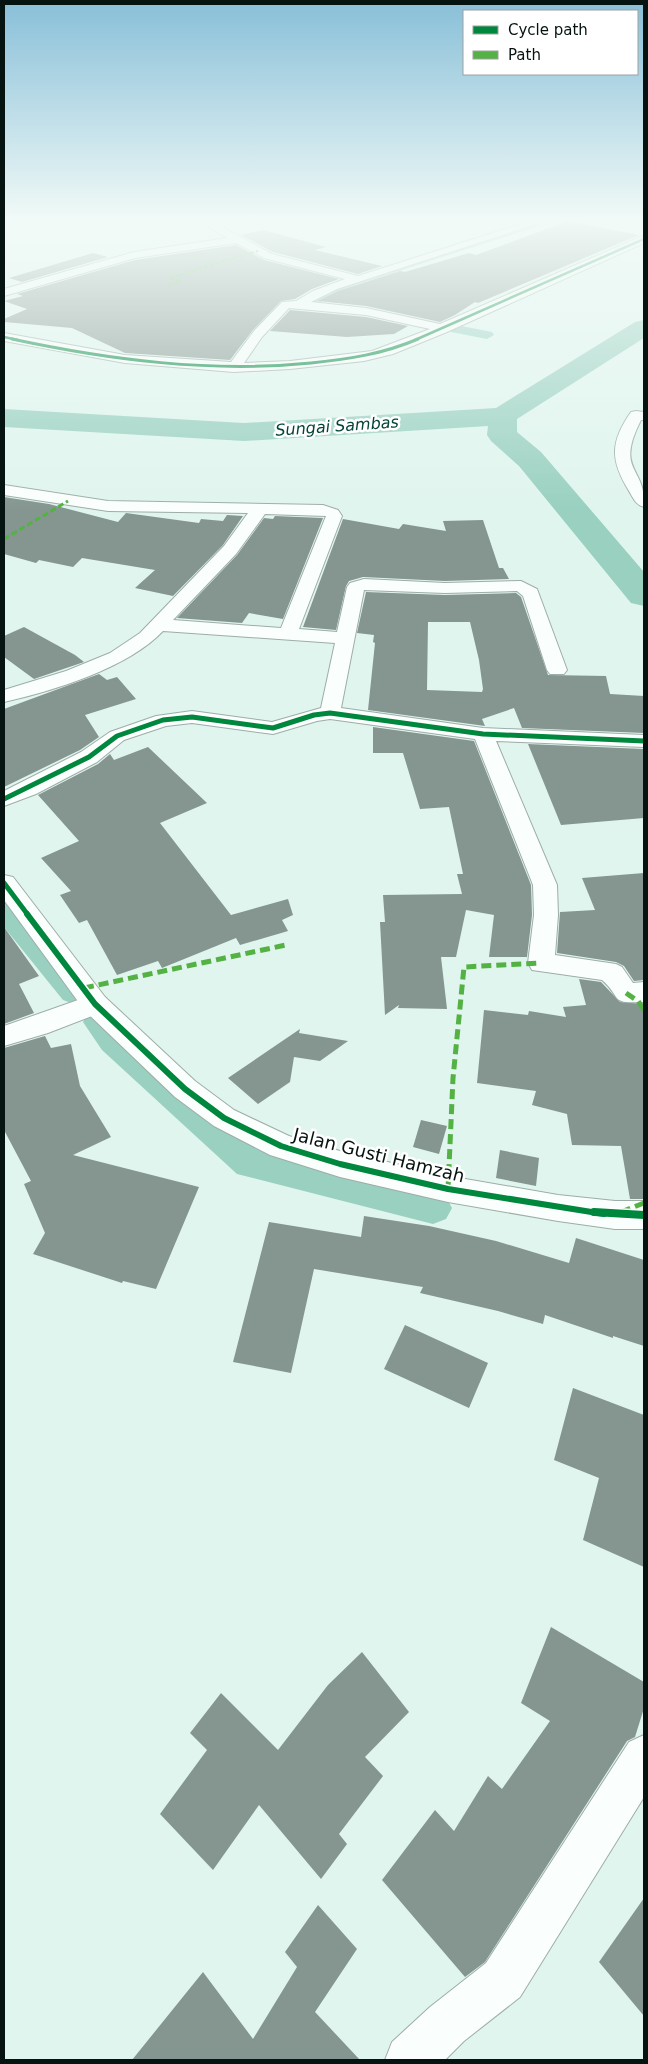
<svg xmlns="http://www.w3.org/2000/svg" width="648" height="2064" font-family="'DejaVu Sans',sans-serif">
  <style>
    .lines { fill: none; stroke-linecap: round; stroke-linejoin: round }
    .stream { stroke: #99d0c0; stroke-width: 4 }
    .canal { fill: #99d0c0; fill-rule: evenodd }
    .river { fill: #99d0c0; fill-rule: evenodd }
    .building { fill: #859590; fill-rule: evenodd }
    .street-casing { stroke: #9dada8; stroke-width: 2 }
    .secondary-casing { stroke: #9dada8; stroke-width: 2 }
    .street { fill: #fafefc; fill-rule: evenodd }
    .secondary { fill: #fafefc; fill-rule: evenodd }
    .quiet-far2 { stroke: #54b144; stroke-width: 2; stroke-dasharray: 4 2; stroke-linecap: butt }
    .quiet-far1 { stroke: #54b144; stroke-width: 3; stroke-dasharray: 6 3; stroke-linecap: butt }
    .quiet { stroke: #54b144; stroke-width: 5; stroke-dasharray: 10 5; stroke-linecap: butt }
    .cycleway-far4-casing { stroke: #fff; stroke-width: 4 }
    .cycleway-far3-casing { stroke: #fff; stroke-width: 5 }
    .cycleway-far2-casing { stroke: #fff; stroke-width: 8 }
    .cycleway-far1-casing { stroke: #fff; stroke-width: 9 }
    .cycleway-casing { stroke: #fff; stroke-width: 11 }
    .cycleway-far4 { stroke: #00873e; stroke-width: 2.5 }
    .cycleway-far3 { stroke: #00873e; stroke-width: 3 }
    .cycleway-far2 { stroke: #00873e; stroke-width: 5 }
    .cycleway-far1 { stroke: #00873e; stroke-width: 6 }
    .cycleway { stroke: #00873e; stroke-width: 8 }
    .labels { text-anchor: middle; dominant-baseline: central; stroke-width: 5; stroke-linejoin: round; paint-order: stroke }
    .far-water-label { font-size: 16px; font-style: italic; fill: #054538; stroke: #fff }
    .street-label { font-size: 18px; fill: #061411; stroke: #fff }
  </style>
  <rect width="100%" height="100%" fill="#e0f5ee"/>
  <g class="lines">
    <polyline class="stream" points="313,304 335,291 358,282 548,221"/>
    <g class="canal">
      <polygon points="456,325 492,332 494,335 487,339 451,332 449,329"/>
      <polygon points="4,897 14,900 85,984 90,992 85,1000 74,1004 63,1000 4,927"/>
      <polygon points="99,1010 110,1013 126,1032 261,1151 446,1197 452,1208 446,1219 433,1224 237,1174 102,1050 83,1022 88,1013"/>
    </g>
    <polygon class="river" points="644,320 644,338 517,419 517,432 541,452 644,572 644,606 631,603 519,466 491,441 487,435 488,426 244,441 4,427 4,409 244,423 496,408 635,322"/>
  </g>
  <g class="building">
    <polygon points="568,221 639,235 478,303 475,302 455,315 440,322 366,306 318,301 338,291 400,271 405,272 469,253 476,255"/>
    <polygon points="263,230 326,247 315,250 382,266 358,274 273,252 241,235"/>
    <polygon points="236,245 264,260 339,279 312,289 295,299 281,301 253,330 230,360 125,353 72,328 4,322 4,319 27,309 4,301 23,296 17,294 135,260"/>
    <polygon points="93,253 108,257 22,282 9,278"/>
    <polygon points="290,310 366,317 408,326 394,334 347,337 270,331"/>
    <polygon points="4,497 49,504 118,522 126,513 199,523 201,519 223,521 227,515 243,516 223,545 173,596 135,588 155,570 82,558 73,567 39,560 36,563 4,554"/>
    <polygon points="275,516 323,518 283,619 249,613 242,623 177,618 237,555 264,518 273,519"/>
    <polygon points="343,519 399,529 403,524 446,531 443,521 483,520 499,568 503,568 509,579 445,581 363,577 349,581 346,586 336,630 303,627"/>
    <path d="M366,592L445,595L516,593L521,597L548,675L606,676L610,694L644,696V733L522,728L514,708L482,719L485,726L368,710L375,643L373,642L374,635L357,633ZM428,622H470L479,660L483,689L482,692L427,690Z"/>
    <polygon points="24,627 75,655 84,662 34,679 4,657 4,636"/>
    <polygon points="99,674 107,680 117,677 136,699 85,715 99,737 80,750 4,787 4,709"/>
    <polygon points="373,727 474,741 531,885 532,915 527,957 489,957 494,915 466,910 456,957 441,957 447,1009 398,1008 399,1005 385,1015 380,922 385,922 383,895 462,894 457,874 463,874 449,807 420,809 403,753 373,753"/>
    <polygon points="528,744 644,749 644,818 561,825"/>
    <polygon points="148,747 207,803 160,823 231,915 288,899 293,915 282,920 288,931 240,945 236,938 162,968 158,961 117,975 87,920 79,923 60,895 71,891 41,858 79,841 38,795 98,764 110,754 114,760"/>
    <polygon points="644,873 644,980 634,981 624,966 616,962 557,953 560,912 595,910 582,878"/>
    <polygon points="4,927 39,976 19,984 34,1013 4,1024"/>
    <polygon points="579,979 601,982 620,1002 644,1004 644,1199 630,1199 621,1146 572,1145 567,1114 532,1105 536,1091 477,1083 484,1010 528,1015 529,1011 566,1017 563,1007 586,1005"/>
    <polygon points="300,1029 299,1033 348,1041 320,1061 294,1057 290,1082 258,1104 228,1078"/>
    <polygon points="45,1036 51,1048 71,1044 80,1086 111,1137 73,1155 199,1187 156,1289 123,1281 122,1283 33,1254 45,1233 24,1184 31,1181 4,1130 4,1048"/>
    <polygon points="421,1120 447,1126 439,1154 413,1147"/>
    <polygon points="500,1150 539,1158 536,1186 496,1178"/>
    <polygon points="364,1216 429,1226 496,1241 569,1263 576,1238 644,1260 644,1346 613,1336 613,1338 545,1315 543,1324 498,1311 420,1293 423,1287 314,1269 291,1373 233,1362 269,1222 361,1237"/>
    <polygon points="405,1325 488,1363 469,1408 384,1369"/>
    <polygon points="573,1388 644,1415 644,1567 583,1540 599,1478 554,1460"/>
    <polygon points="551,1627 644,1682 644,1708 635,1737 627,1741 485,1962 465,1977 382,1880 435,1810 454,1831 488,1776 502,1789 550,1721 521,1703"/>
    <polygon points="362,1652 409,1712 365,1757 383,1776 339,1834 347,1844 321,1879 259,1805 213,1870 160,1814 207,1750 190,1733 221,1693 278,1750 328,1685"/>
    <polygon points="644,1898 644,2016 599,1962"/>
    <polygon points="318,1905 357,1949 315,2012 360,2060 132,2060 203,1972 253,2039 297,1967 285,1952"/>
  </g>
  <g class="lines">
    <defs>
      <g id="street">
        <path d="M199,221H211L272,254L358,276L530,221H545L337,289L311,302L366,308L440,324L640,237L644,236V243L447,332L393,354L364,361L290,369L234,372L125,363L4,341V333L125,355L231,362L254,331L282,302L296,301L313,291L345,279L264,258L236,243L135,258L4,296V289L134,252L227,238ZM289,308L366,315L430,329L372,351L290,361L244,363L262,337Z"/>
        <path d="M636,411L644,412V420H641C614,473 647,466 644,507C636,505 633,498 629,491C610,460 610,442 631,412Z"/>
        <path d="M4,485L108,501L323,505L338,510L342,516L299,629L337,632L347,587L350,583L364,579L445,583L521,581L537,589L567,670L564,674H550L547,670L523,596L517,591L445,593L364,590L341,708L483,728L644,735V747L496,741L557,885L558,915L555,955L616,964L622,967L633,983L644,982V1002C608,1004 623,998 602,980L532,970L528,963L534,915L533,885L475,739L330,719L317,721L273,734L192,723L166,726L124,740L97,762L36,794L4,806V791L81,752L110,732L156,716L192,711L272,722L321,708L335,643L163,631C128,668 53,691 4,702V690L66,671L110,653L140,633L224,546L248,513L108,511L4,495ZM265,514L326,516L281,628L173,620L236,554Z"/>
        <polygon points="95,994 105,997 108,1004 105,1011 48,1033 4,1046 4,1026"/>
        <polygon points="644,1735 644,1797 520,1997 464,2041 445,2060 385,2060 392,2042 430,2007 486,1963 629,1742"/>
      </g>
      <polygon id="secondary" points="4,875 13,877 105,997 195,1081 234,1110 289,1136 340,1151 448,1176 558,1195 615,1201 644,1201 644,1229 615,1229 558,1221 448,1202 340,1177 270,1155 214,1126 175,1097 85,1011 4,900"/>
    </defs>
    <use href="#street" class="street-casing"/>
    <use href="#secondary" class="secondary-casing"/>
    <use href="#street" class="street"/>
    <use href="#secondary" class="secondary"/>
    <polyline class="quiet-far2" points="169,286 180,281 169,278 258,251"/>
    <polyline class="quiet-far1" points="4,539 68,501"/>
    <g class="quiet">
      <polyline points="84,988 286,945"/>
      <polyline points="626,993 638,1001 644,1010"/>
      <polyline points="448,1189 453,1078 464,967 541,963"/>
      <polyline points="621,1212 644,1203"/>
    </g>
    <defs>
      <g id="cycleway-far4">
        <polyline points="4,337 18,340"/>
        <polyline points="415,340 644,239"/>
      </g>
      <path id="cycleway-far3" d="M12,339C110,360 211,373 311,363C349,359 383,354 418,339"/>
      <g id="cycleway-far2">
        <polyline points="4,799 89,757 117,736 163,720 192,717 273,728 314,715 330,713 483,734 644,741"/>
        <polyline points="4,883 28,915"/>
      </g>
      <polyline id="cycleway-far1" points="27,914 95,1004 185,1089 224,1118 281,1146 340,1164 448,1189 604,1214"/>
      <polyline id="cycleway" points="594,1212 644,1215"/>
    </defs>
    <use href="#cycleway-far4" class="cycleway-far4-casing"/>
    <use href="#cycleway-far3" class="cycleway-far3-casing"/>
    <use href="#cycleway-far2" class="cycleway-far2-casing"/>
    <use href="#cycleway-far1" class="cycleway-far1-casing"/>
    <use href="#cycleway" class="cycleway-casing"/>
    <use href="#cycleway-far4" class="cycleway-far4"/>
    <use href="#cycleway-far3" class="cycleway-far3"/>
    <use href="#cycleway-far2" class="cycleway-far2"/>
    <use href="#cycleway-far1" class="cycleway-far1"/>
    <use href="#cycleway" class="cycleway"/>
  </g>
  <linearGradient id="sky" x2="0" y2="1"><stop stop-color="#88bfd8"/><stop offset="0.43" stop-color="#f1faf7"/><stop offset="1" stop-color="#f1faf7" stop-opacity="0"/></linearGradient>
  <rect width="648" height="510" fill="url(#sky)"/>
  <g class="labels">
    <g class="far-water-label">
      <text transform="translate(337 426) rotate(-4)">Sungai Sambas</text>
    </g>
    <g class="street-label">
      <text transform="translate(379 1155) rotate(14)">Jalan Gusti Hamzah</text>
    </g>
  </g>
  <rect width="648" height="2064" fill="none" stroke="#061411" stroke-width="10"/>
  <rect x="463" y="10" width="175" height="65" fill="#ffffff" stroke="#9ba1a0"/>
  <rect x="473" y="26" width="25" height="8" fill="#00873e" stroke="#9ba1a0"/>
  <text x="508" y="35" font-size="15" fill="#061411">Cycle path</text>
  <rect x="473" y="51" width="25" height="8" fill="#54b144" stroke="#9ba1a0"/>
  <text x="508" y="60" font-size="15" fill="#061411">Path</text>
</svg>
